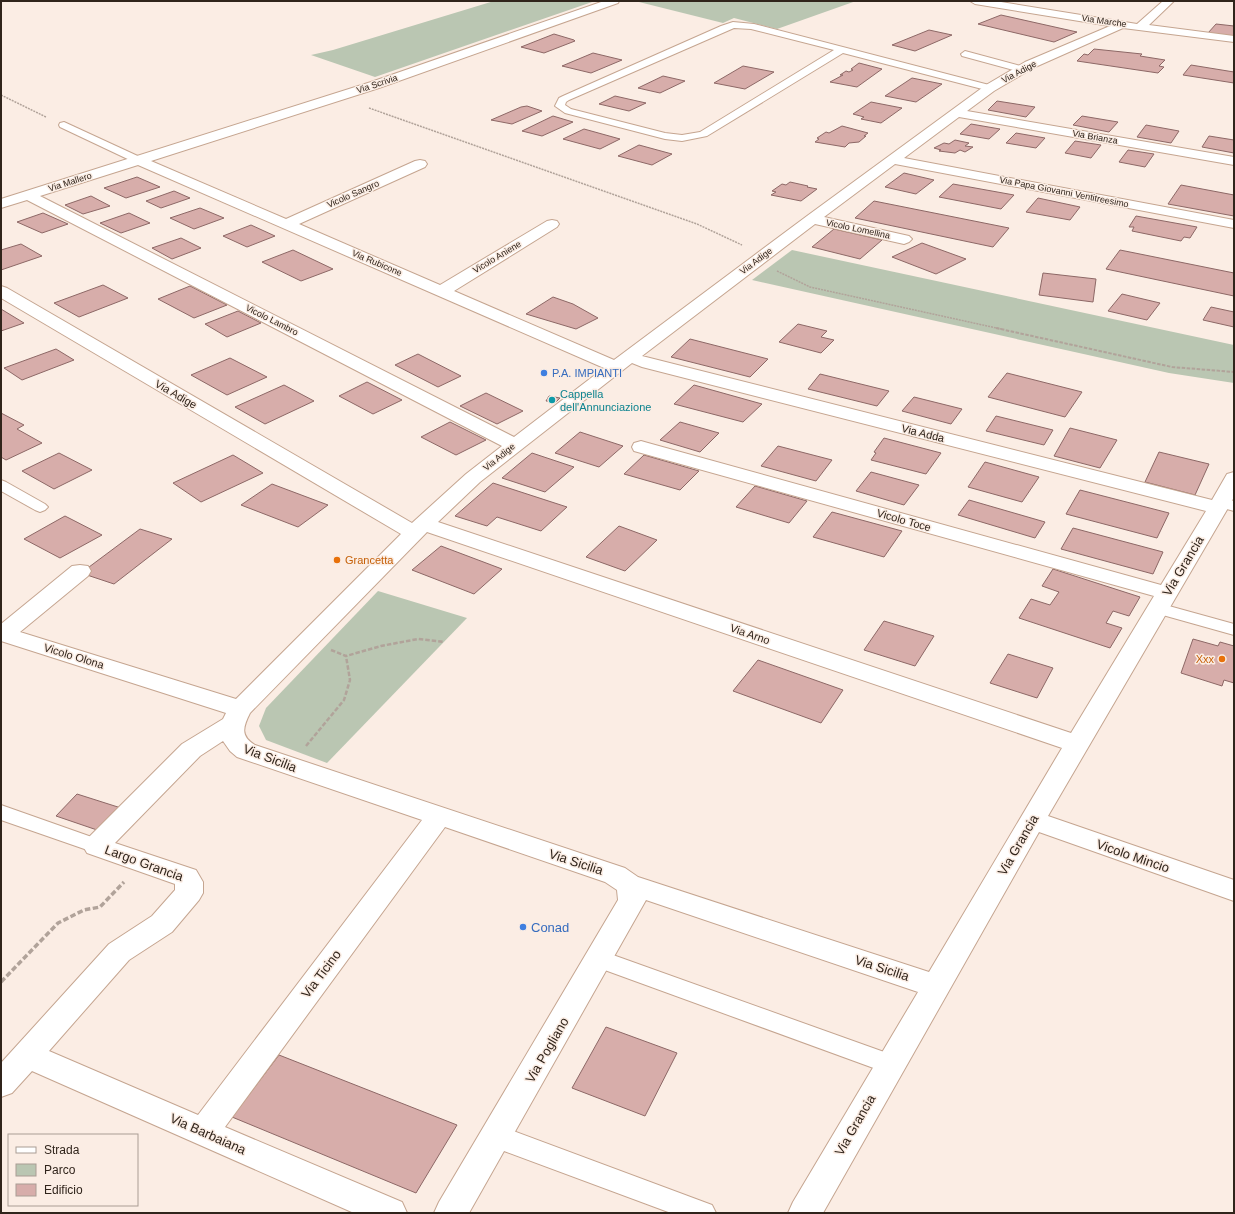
<svg xmlns="http://www.w3.org/2000/svg" width="1235" height="1214" font-family="Helvetica,sans-serif">
  <style>
    .green { fill: #bac6b2 }
    .building { fill: #d7adaa; stroke: #8d6866 }
    .lines { fill: none; stroke-linecap: round; stroke-linejoin: round }
    .service-casing { stroke: #c5a590; stroke-width: 2 }
    .minor-casing { stroke: #c5a590; stroke-width: 2 }
    .path-far3 { stroke: #b1a39a; stroke-width: 1.5; stroke-dasharray: 2 1; stroke-linecap: butt }
    .path-far2 { stroke: #b1a39a; stroke-width: 2; stroke-dasharray: 3.5 1.5; stroke-linecap: butt }
    .path-far1 { stroke: #b1a39a; stroke-width: 2.5; stroke-dasharray: 4.5 2; stroke-linecap: butt }
    .path { stroke: #b1a39a; stroke-width: 3.5; stroke-dasharray: 5.5 2.5; stroke-linecap: butt }
    .service { fill: #fff; fill-rule: evenodd }
    .minor { fill: #fff; fill-rule: evenodd }
    .shop-dot { fill: #3f7fe0; stroke: #fbede4; stroke-width: 1.5 }
    .culture-dot { fill: #0f9aa8; stroke: #fbede4; stroke-width: 1.5 }
    .food-dot { fill: #e8710a; stroke: #fbede4; stroke-width: 1.5 }
    .labels { text-anchor: middle; dominant-baseline: central; stroke-width: 3; stroke-linejoin: round; paint-order: stroke }
    .far-street-label { font-size: 9px; fill: #30241b; stroke: #fbede4 }
    .shop-label { font-size: 11px; fill: #366cbe; stroke: #fbede4; text-anchor: start }
    .street-label { font-size: 11px; fill: #30241b; stroke: #fbede4 }
    .culture-label { font-size: 11px; fill: #0d838f; stroke: #fbede4; text-anchor: start }
    .food-label { font-size: 11px; fill: #c56008; stroke: #fbede4; text-anchor: start }
    .near-street-label { font-size: 13px; fill: #30241b; stroke: #fbede4 }
    .near-shop-label { font-size: 13px; fill: #366cbe; stroke: #fbede4; text-anchor: start }
  </style>
  <rect width="100%" height="100%" fill="#fbede4"/>
  <g class="green">
    <polygon points="494,1 595,1 375,77 311,55 333,50"/>
    <polygon points="635,1 856,1 777,29 734,18 723,23"/>
    <polygon points="792,250 1234,345 1234,383 1169,373 752,280"/>
    <polygon points="378,591 467,618 327,763 266,740 259,726 266,708"/>
  </g>
  <g class="building">
    <polygon points="1001,15 1077,32 1054,42 978,24"/>
    <polygon points="1216,24 1234,26 1234,37 1208,33"/>
    <polygon points="929,30 952,35 915,51 892,45"/>
    <polygon points="554,34 574,40 575,41 544,53 521,47"/>
    <polygon points="1094,49 1142,54 1140,56 1165,60 1159,66 1164,67 1158,73 1077,61 1084,54 1088,55"/>
    <polygon points="593,53 622,60 591,73 562,66"/>
    <polygon points="859,63 882,69 857,87 830,82 843,75 840,75 846,71 849,72 853,70 851,69"/>
    <polygon points="1191,65 1234,72 1234,83 1183,75"/>
    <polygon points="743,66 774,72 745,89 714,83"/>
    <polygon points="663,76 685,81 660,93 638,88"/>
    <polygon points="912,78 942,84 916,102 885,96"/>
    <polygon points="615,96 646,103 629,111 599,104"/>
    <polygon points="997,101 1035,107 1026,117 988,110"/>
    <polygon points="871,102 902,108 881,123 861,119 864,117 853,114"/>
    <polygon points="527,106 542,111 512,124 491,120 521,107"/>
    <polygon points="553,116 573,122 542,136 522,131"/>
    <polygon points="1082,116 1118,122 1109,132 1073,125"/>
    <polygon points="971,124 1000,129 989,139 960,134"/>
    <polygon points="1146,125 1179,131 1171,143 1137,137"/>
    <polygon points="842,126 868,133 864,136 866,136 859,142 849,143 845,147 815,142 819,139 817,138 826,132 829,133"/>
    <polygon points="584,129 620,139 600,149 563,139"/>
    <polygon points="1016,133 1045,138 1036,148 1006,143"/>
    <polygon points="1209,136 1234,140 1234,153 1202,147"/>
    <polygon points="955,140 969,143 965,146 973,147 965,152 960,150 955,153 939,151 941,150 934,148 944,143 949,144"/>
    <polygon points="1075,141 1101,145 1091,158 1065,153"/>
    <polygon points="639,145 672,154 652,165 618,156"/>
    <polygon points="1128,150 1154,154 1145,167 1119,162"/>
    <polygon points="904,173 934,180 916,194 885,187"/>
    <polygon points="137,177 160,187 126,198 104,188"/>
    <polygon points="790,182 808,186 807,187 817,189 801,201 771,195 776,192 772,191 782,184 786,185"/>
    <polygon points="953,184 1014,195 1001,209 939,197"/>
    <polygon points="1181,185 1234,195 1234,216 1168,204"/>
    <polygon points="174,191 190,198 161,208 146,201"/>
    <polygon points="91,196 110,206 83,214 65,205"/>
    <polygon points="1038,198 1080,207 1070,220 1026,212"/>
    <polygon points="874,201 1009,228 993,247 855,218"/>
    <polygon points="200,208 224,218 194,229 170,218"/>
    <polygon points="43,213 68,224 42,233 17,222"/>
    <polygon points="129,213 150,223 121,233 100,223"/>
    <polygon points="1136,216 1197,227 1190,238 1184,237 1181,241 1132,231 1134,227 1129,227"/>
    <polygon points="251,225 275,236 247,247 223,236"/>
    <polygon points="834,229 882,240 860,259 812,247"/>
    <polygon points="181,238 201,248 172,259 152,248"/>
    <polygon points="922,243 966,259 936,274 892,257"/>
    <polygon points="21,244 42,256 1,270 1,250"/>
    <polygon points="293,250 333,269 301,281 262,262"/>
    <polygon points="1120,250 1234,273 1234,296 1106,269"/>
    <polygon points="1043,273 1096,279 1093,302 1039,295"/>
    <polygon points="103,285 128,298 79,317 54,303"/>
    <polygon points="190,286 227,305 194,318 158,299"/>
    <polygon points="1122,294 1160,303 1147,320 1108,311"/>
    <polygon points="553,297 573,304 598,318 576,329 526,314"/>
    <polygon points="1211,307 1234,312 1234,327 1203,320"/>
    <polygon points="1,309 24,323 1,331"/>
    <polygon points="238,311 261,323 227,337 205,324"/>
    <polygon points="798,324 827,331 821,337 834,340 821,353 779,342"/>
    <polygon points="690,339 768,359 750,377 671,357"/>
    <polygon points="56,349 74,360 22,380 4,368"/>
    <polygon points="418,354 461,376 438,387 395,365"/>
    <polygon points="230,358 267,377 227,395 191,375"/>
    <polygon points="1007,373 1082,392 1065,417 988,397"/>
    <polygon points="820,374 889,391 877,406 808,389"/>
    <polygon points="367,382 402,400 373,414 339,396"/>
    <polygon points="284,385 314,401 265,424 235,407"/>
    <polygon points="694,385 762,404 743,422 674,404"/>
    <polygon points="486,393 523,411 497,424 460,406"/>
    <polygon points="549,396 560,398 556,402 546,401"/>
    <polygon points="914,397 962,409 951,424 902,411"/>
    <polygon points="1,413 24,425 17,429 42,443 6,460 1,457"/>
    <polygon points="996,416 1053,430 1044,445 986,431"/>
    <polygon points="450,422 486,440 456,455 421,437"/>
    <polygon points="680,422 719,433 700,452 660,440"/>
    <polygon points="1070,428 1117,440 1100,468 1054,456"/>
    <polygon points="580,432 623,446 599,467 555,453"/>
    <polygon points="884,438 941,453 926,474 871,460 876,453 874,452"/>
    <polygon points="778,446 832,460 816,481 761,466"/>
    <polygon points="1159,452 1209,464 1195,495 1145,482"/>
    <polygon points="59,453 92,470 54,489 22,471"/>
    <polygon points="532,453 574,467 545,492 502,478"/>
    <polygon points="233,455 263,473 201,502 173,483"/>
    <polygon points="644,455 699,471 680,490 624,474"/>
    <polygon points="985,462 1039,477 1022,502 968,487"/>
    <polygon points="871,472 919,485 904,505 856,491"/>
    <polygon points="493,483 567,507 541,531 497,517 487,526 455,516"/>
    <polygon points="272,484 328,505 298,527 241,505"/>
    <polygon points="755,486 807,501 789,523 736,507"/>
    <polygon points="1080,490 1169,513 1157,538 1066,514"/>
    <polygon points="969,500 1045,522 1035,538 958,515"/>
    <polygon points="832,512 902,531 884,557 813,537"/>
    <polygon points="65,516 102,535 60,558 24,539"/>
    <polygon points="619,526 657,540 625,571 586,557"/>
    <polygon points="1073,528 1163,552 1153,574 1061,549"/>
    <polygon points="140,529 172,539 114,584 81,573"/>
    <polygon points="441,546 502,569 474,594 412,570"/>
    <polygon points="1053,569 1140,597 1129,616 1113,611 1106,623 1122,628 1110,648 1019,618 1031,599 1050,605 1059,592 1042,586"/>
    <polygon points="884,621 934,636 915,666 864,650"/>
    <polygon points="1193,639 1218,646 1220,642 1234,646 1234,683 1224,680 1222,686 1181,673"/>
    <polygon points="1008,654 1053,668 1037,698 990,683"/>
    <polygon points="758,660 843,690 821,723 733,691"/>
    <polygon points="77,794 121,808 100,831 56,816"/>
    <polygon points="606,1027 677,1053 645,1116 572,1088"/>
    <polygon points="279,1055 457,1125 416,1193 232,1117"/>
  </g>
  <g class="lines">
    <defs>
      <g id="service">
        <path d="M733,22L754,24L993,86L995,88L990,91L843,53L707,136L682,141L665,139L565,113L555,106L559,98L563,96L721,26ZM734,28L751,29L834,50L700,132L682,135L665,133L571,109L565,105L566,102L569,100Z"/>
        <polygon points="965,51 1024,67 1026,69 1021,72 962,56 961,54"/>
        <polygon points="64,122 142,158 143,160 142,162 134,162 60,127 59,125 60,123"/>
        <polygon points="1,480 6,482 45,504 48,507 45,510 40,512 35,510 1,491"/>
        <polygon points="1221,498 1234,501 1234,511 1216,506 1213,503 1216,500"/>
        <polygon points="1158,603 1234,624 1234,635 1152,612 1149,608 1152,604"/>
        <polygon points="1,805 103,841 106,846 103,851 96,853 1,820"/>
        <polygon points="599,950 898,1057 902,1064 898,1071 890,1074 591,965 588,959 591,953"/>
        <polygon points="497,1125 712,1205 716,1213 671,1213 504,1151 488,1144 485,1136 488,1128"/>
      </g>
      <path id="minor" d="M604,1H619L618,3L379,88L151,161L286,219L415,161L420,160L425,161L427,164L425,167L299,224L440,285L547,221L552,220L557,221L559,224L557,227L454,291L614,360L807,216L986,85L1025,62L1110,26L975,4L970,1H995L1137,24L1163,1H1174L1149,25L1234,36V42L1123,28L1033,68L994,91L967,111L1234,157V165L959,117L904,158L1234,220V228L895,164L824,217L909,236L912,239L909,242L904,244L815,224L642,356L1212,500L1227,474L1234,472V497L1228,508L1048,816L1234,880V901L1039,832L823,1213H788L793,1202L918,992L646,900L469,1213H434L439,1202L618,900L617,890L605,882L445,827L225,1127L402,1202L407,1213H354L32,1071L12,1093L1,1097V1063L109,944L152,916L175,890V884L87,853L83,846L87,839L182,744L223,719L226,713L1,641V624L72,566L80,565L88,566L91,571L88,576L20,632L236,699L401,534L1,298V286L7,288L412,523L466,474L502,446L27,200L1,208V199L371,82ZM138,165L604,368L514,437L40,196ZM632,363L642,367L1206,511L1161,585L648,443L641,441L634,443L632,447L634,451L1154,596L1071,733L438,522L480,482ZM427,532L1062,748L929,972L638,877L625,868L255,745C240,736 243,727 250,713ZM223,741L230,751L237,757L422,820L198,1115L49,1051L129,960L172,932L199,900L203,893V882L196,870L115,843L200,756Z"/>
    </defs>
    <use href="#service" class="service-casing"/>
    <use href="#minor" class="minor-casing"/>
    <g class="path-far3">
      <polyline points="1,95 46,117"/>
      <polyline points="369,108 697,224 742,245"/>
      <polyline points="777,271 810,287 1001,329"/>
    </g>
    <polyline class="path-far2" points="996,328 1172,367 1234,372"/>
    <g class="path-far1">
      <polyline points="331,650 346,656 381,646 418,639 444,642"/>
      <polyline points="306,746 344,700 350,680 346,656"/>
    </g>
    <polyline class="path" points="1,982 58,923 84,910 100,907 124,882"/>
    <use href="#service" class="service"/>
    <use href="#minor" class="minor"/>
  </g>
  <g class="shop-dot">
    <circle cx="544" cy="373" r="4"/>
    <circle cx="523" cy="927" r="4"/>
  </g>
  <circle class="culture-dot" cx="552" cy="400" r="4"/>
  <g class="food-dot">
    <circle cx="337" cy="560" r="4"/>
    <circle cx="1222" cy="659" r="4"/>
  </g>
  <g class="labels">
    <g class="far-street-label">
      <text transform="translate(1104 21) rotate(8)">Via Marche</text>
      <text transform="translate(1019 72) rotate(-28)">Via Adige</text>
      <text transform="translate(377 84) rotate(-18)">Via Scrivia</text>
      <text transform="translate(1095 137) rotate(10)">Via Brianza</text>
      <text transform="translate(70 182) rotate(-18)">Via Mallero</text>
      <text transform="translate(1064 192) rotate(11)">Via Papa Giovanni Ventitreesimo</text>
      <text transform="translate(353 194) rotate(-24)">Vicolo Sangro</text>
      <text transform="translate(858 229) rotate(12)">Vicolo Lomellina</text>
      <text transform="translate(497 257) rotate(-31)">Vicolo Aniene</text>
      <text transform="translate(756 261) rotate(-37)">Via Adige</text>
      <text transform="translate(377 263) rotate(23)">Via Rubicone</text>
      <text transform="translate(272 320) rotate(27)">Vicolo Lambro</text>
      <text transform="translate(499 457) rotate(-39)">Via Adige</text>
    </g>
    <g class="shop-label">
      <text x="552" y="373">P.A. IMPIANTI</text>
    </g>
    <g class="street-label">
      <text transform="translate(176 394) rotate(30)">Via Adige</text>
      <text transform="translate(923 433) rotate(14)">Via Adda</text>
      <text transform="translate(904 520) rotate(16)">Vicolo Toce</text>
      <text transform="translate(750 634) rotate(19)">Via Arno</text>
      <text transform="translate(74 656) rotate(17)">Vicolo Olona</text>
    </g>
    <g class="culture-label">
      <text x="560" y="394">Cappella<tspan x="560" dy="13">dell'Annunciazione</tspan></text>
    </g>
    <g class="food-label">
      <text x="345" y="560">Grancetta</text>
      <text x="1214" y="659" text-anchor="end">Xxx</text>
    </g>
    <g class="near-street-label">
      <text transform="translate(1183 566) rotate(-59)">Via Grancia</text>
      <text transform="translate(270 758) rotate(21)">Via Sicilia</text>
      <text transform="translate(1018 845) rotate(-60)">Via Grancia</text>
      <text transform="translate(1133 856) rotate(19)">Vicolo Mincio</text>
      <text transform="translate(576 862) rotate(18)">Via Sicilia</text>
      <text transform="translate(144 863) rotate(20)">Largo Grancia</text>
      <text transform="translate(882 968) rotate(18)">Via Sicilia</text>
      <text transform="translate(321 974) rotate(-53)">Via Ticino</text>
      <text transform="translate(547 1050) rotate(-60)">Via Pogliano</text>
      <text transform="translate(855 1125) rotate(-60)">Via Grancia</text>
      <text transform="translate(208 1134) rotate(24)">Via Barbaiana</text>
    </g>
    <g class="near-shop-label">
      <text x="531" y="927">Conad</text>
    </g>
  </g>
  <rect width="1235" height="1214" fill="none" stroke="#30241b" stroke-width="4"/>
  <rect x="8" y="1134" width="130" height="72" fill="#fbede4" stroke="#aa9d94"/>
  <rect x="16" y="1147" width="20" height="6" fill="#ffffff" stroke="#aa9d94"/>
  <text x="44" y="1154" font-size="12" fill="#30241b">Strada</text>
  <rect x="16" y="1164" width="20" height="12" fill="#bac6b2" stroke="#aa9d94"/>
  <text x="44" y="1174" font-size="12" fill="#30241b">Parco</text>
  <rect x="16" y="1184" width="20" height="12" fill="#d7adaa" stroke="#aa9d94"/>
  <text x="44" y="1194" font-size="12" fill="#30241b">Edificio</text>
</svg>
